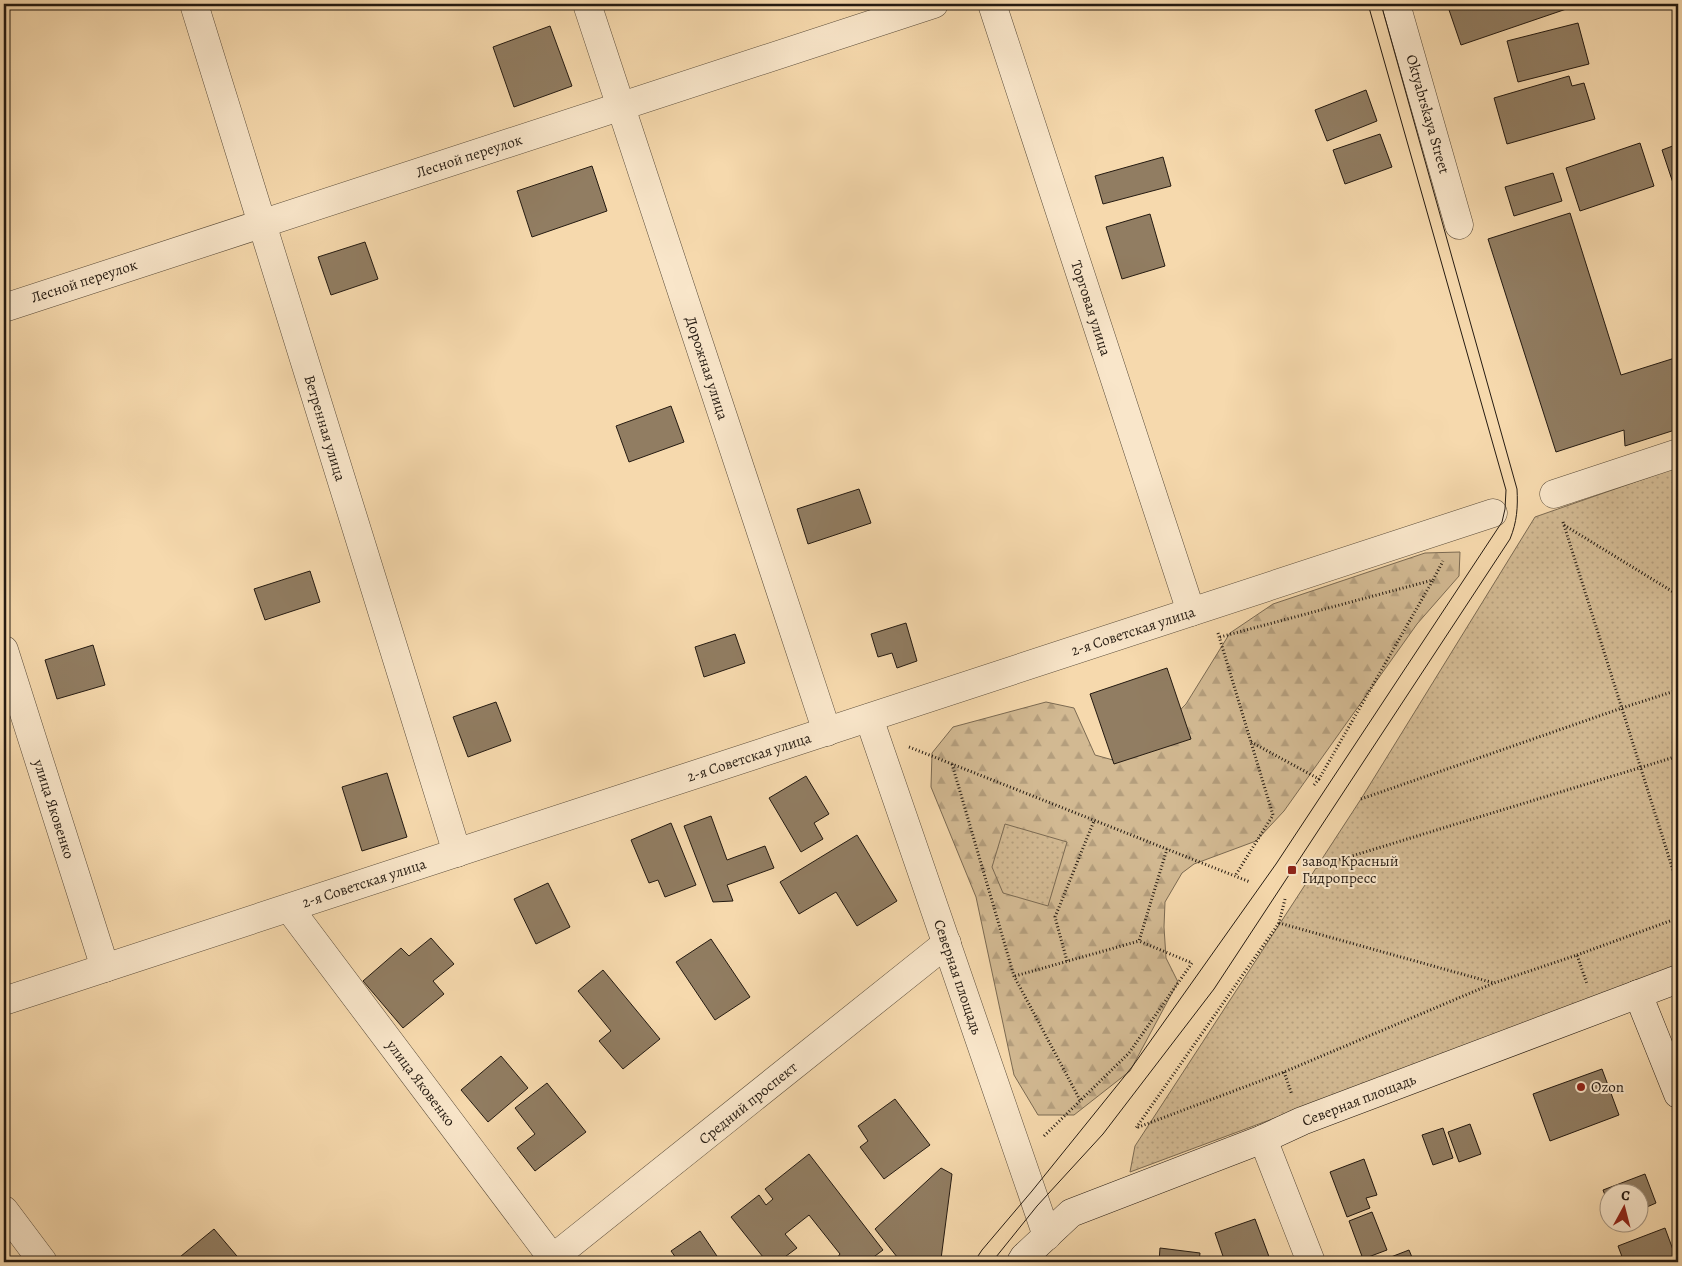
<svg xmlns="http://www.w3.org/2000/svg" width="1682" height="1266" font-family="Alegreya,serif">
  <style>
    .forest { fill: url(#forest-firs); stroke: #7b6a52 }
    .park { fill: url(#park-dots); stroke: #7b6a52 }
    .building { fill: #917d62; stroke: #241a11 }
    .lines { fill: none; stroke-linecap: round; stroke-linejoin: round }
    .street-casing { stroke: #584a38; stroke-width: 29 }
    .secondary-casing { stroke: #241a11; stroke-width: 29 }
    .path { stroke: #241a11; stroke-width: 3; stroke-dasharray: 1 2.5; stroke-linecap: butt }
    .street { stroke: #f9e6ca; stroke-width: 28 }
    .secondary { stroke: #f9e6ca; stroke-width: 28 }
    .tram { stroke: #241a11; stroke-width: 1 }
    .poi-dot { fill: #8f2418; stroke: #f9e6ca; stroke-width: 2 }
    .labels { text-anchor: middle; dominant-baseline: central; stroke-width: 4; stroke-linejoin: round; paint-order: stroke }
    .street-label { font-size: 15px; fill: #241a11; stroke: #f9e6ca }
    .poi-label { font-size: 15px; fill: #241a11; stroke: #f9e6ca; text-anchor: start }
  </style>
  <defs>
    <pattern id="forest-firs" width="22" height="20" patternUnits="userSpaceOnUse" patternTransform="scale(1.25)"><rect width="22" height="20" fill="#d2b992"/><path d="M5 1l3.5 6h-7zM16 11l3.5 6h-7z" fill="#b49e7d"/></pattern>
    <pattern id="park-dots" width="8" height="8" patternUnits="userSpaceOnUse" patternTransform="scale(1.25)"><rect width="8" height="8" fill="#d2b992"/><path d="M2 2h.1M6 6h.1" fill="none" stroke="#b49e7d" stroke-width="1.8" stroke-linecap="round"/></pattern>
  </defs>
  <rect width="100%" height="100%" fill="#f6d9ad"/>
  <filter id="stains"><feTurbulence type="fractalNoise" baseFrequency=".004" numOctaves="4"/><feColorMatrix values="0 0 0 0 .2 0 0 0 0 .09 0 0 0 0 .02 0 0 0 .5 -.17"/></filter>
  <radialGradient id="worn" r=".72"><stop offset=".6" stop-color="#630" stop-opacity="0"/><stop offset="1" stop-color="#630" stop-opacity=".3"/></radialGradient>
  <polygon class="forest" points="1460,552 1459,576 1417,624 1284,811 1256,841 1194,864 1182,873 1165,902 1164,927 1166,958 1178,982 1130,1071 1074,1115 1038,1115 1014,1075 976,897 931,787 932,753 953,727 1046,702 1074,708 1095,755 1113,760 1149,742 1186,704 1230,633 1273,604 1425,553"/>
  <g class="park">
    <polygon points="1678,467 1678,968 1130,1172 1135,1146 1361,799 1535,517"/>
    <polygon points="1005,824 1067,842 1048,906 1003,893 992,867"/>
  </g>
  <g class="building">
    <polygon points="1447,4 1581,4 1461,45"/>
    <polygon points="1578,23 1589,64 1518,82 1507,41"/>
    <polygon points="550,26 572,86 514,107 493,47"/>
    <polygon points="1569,76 1572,86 1584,83 1595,119 1507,144 1494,98"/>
    <polygon points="1366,90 1377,121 1327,141 1315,110"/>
    <polygon points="1380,134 1392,167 1345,184 1333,150"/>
    <polygon points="1640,143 1654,186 1580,211 1566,168"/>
    <polygon points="1678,144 1678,198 1662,150"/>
    <polygon points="1163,157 1171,186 1103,204 1095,176"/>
    <polygon points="592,166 607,211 532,237 517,191"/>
    <polygon points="1553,173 1562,201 1514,216 1505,187"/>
    <polygon points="1570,213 1621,375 1678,357 1678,429 1625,446 1624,430 1556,452 1488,239"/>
    <polygon points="1150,214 1165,266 1122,279 1106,227"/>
    <polygon points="365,242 378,279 331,295 318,257"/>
    <polygon points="671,406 684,442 629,462 616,426"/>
    <polygon points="859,489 871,523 808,544 797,509"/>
    <polygon points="310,571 320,602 265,620 254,589"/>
    <polygon points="906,623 917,661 897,668 892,653 878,657 871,634"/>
    <polygon points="735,634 745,663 704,677 695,647"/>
    <polygon points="93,645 105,685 57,699 45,660"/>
    <polygon points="1167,668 1191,739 1114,764 1090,694"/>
    <polygon points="496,702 511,741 468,757 453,717"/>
    <polygon points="387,773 407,837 362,851 342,787"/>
    <polygon points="806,776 829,814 814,823 823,839 801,852 769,798"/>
    <polygon points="711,816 727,860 765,846 774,868 727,885 733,901 713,902 684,826"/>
    <polygon points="671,823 696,885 665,897 658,880 649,883 631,840"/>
    <polygon points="857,835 897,901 857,926 836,892 799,914 780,882"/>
    <polygon points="548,883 570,927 536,944 514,899"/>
    <polygon points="431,938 454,964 433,981 444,994 403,1028 363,981 401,948 409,956"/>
    <polygon points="711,939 750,997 715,1020 676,962"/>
    <polygon points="603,970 660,1039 623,1069 599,1041 611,1031 578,991"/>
    <polygon points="501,1056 528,1088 488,1122 461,1090"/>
    <polygon points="1602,1069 1619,1115 1550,1141 1533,1094"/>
    <polygon points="547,1083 586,1132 535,1171 517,1148 535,1134 515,1108"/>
    <polygon points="895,1099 930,1145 884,1179 860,1147 868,1141 858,1126"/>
    <polygon points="1470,1124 1481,1154 1459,1162 1448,1132"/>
    <polygon points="1443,1128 1453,1158 1433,1165 1422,1135"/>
    <polygon points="809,1154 883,1250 867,1262 840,1262 837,1258 840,1254 809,1215 785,1234 797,1248 778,1262 767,1262 731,1217 759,1195 766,1205 773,1199 765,1189"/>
    <polygon points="1364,1159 1377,1195 1366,1198 1370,1208 1347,1217 1330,1172"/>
    <polygon points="941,1168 952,1174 941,1259 937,1262 901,1262 875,1229"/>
    <polygon points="1645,1174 1656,1203 1640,1210 1640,1194 1610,1194 1610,1208 1603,1190"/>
    <polygon points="1372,1212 1387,1250 1363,1259 1349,1221"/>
    <polygon points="1255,1219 1271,1262 1225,1262 1215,1233"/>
    <polygon points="1665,1228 1676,1258 1664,1262 1624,1262 1618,1246"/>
    <polygon points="214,1229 242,1262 175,1262 175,1261"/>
    <polygon points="700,1231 721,1262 679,1262 671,1251"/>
    <polygon points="1160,1248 1200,1253 1199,1262 1159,1262"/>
    <polygon points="1409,1250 1414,1262 1378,1262"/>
  </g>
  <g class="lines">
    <defs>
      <g id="street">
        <polyline points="194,4 457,853"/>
        <polyline points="587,4 827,732"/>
        <polyline points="992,4 1191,612"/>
        <polyline points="1396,4 1459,225"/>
        <polyline points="4,308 934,4"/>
        <polyline points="1554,494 1678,453"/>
        <polyline points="4,650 105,968"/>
        <polyline points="869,718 1047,1236"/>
        <polyline points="289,908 553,1259"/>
        <polyline points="4,1001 1493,513"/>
        <polyline points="1263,1139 1311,1262"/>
        <polyline points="4,1210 43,1262"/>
        <polyline points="548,1262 947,943"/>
      </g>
      <g id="secondary">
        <polyline points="1638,994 1678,1094"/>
        <polyline points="1021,1262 1024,1257 1071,1213 1263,1139 1302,1121 1678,979"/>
      </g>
    </defs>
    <use href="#street" class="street-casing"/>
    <use href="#secondary" class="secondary-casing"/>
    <g class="path">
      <polyline points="1563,522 1678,886"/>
      <polyline points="1564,525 1678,595"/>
      <polyline points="1218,633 1273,815 1235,876"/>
      <polyline points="1220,637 1433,580 1443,561"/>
      <polyline points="1251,742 1319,779 1433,580"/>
      <polyline points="909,747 1250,882"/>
      <polyline points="952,764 1014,976 1080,1100"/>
      <polyline points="1314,785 1319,779"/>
      <polyline points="1361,799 1622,708 1678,690"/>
      <polyline points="1316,867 1678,756"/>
      <polyline points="1285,899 1279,923 1494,983 1577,955 1587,984"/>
      <polyline points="1279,923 1136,1128 1284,1072 1494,983"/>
      <polyline points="1577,955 1678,918"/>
      <polyline points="1067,961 1055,917 1094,821"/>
      <polyline points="1015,976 1139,941"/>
      <polyline points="1284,1072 1292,1095"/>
      <polyline points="1044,1136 1129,1053 1192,963 1139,941 1167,849"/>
    </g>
    <use href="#street" class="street"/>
    <use href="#secondary" class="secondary"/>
    <g class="tram">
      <polyline points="974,1262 982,1250 1032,1191 1132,1067 1276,864 1502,522 1505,509 1506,490 1368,4"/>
      <path d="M992,1262L1037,1206L1103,1134L1214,989L1510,539C1517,522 1518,507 1517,489L1381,4"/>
    </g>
  </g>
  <g class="poi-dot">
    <rect x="1287" y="865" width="10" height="10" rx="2.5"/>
    <circle cx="1581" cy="1087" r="5"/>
  </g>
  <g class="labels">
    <g class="street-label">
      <text transform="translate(1428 114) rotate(74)">Oktyabrskaya Street</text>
      <text transform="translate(469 156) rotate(-18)">Лесной переулок</text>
      <text transform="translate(84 281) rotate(-18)">Лесной переулок</text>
      <text transform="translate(1091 308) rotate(72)">Торговая улица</text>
      <text transform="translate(707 368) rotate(72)">Дорожная улица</text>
      <text transform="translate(325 428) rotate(73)">Ветренная улица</text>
      <text transform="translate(1133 631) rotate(-18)">2-я Советская улица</text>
      <text transform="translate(749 757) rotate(-18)">2-я Советская улица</text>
      <text transform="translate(54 809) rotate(72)">улица Яковенко</text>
      <text transform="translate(364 883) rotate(-18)">2-я Советская улица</text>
      <text transform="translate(958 977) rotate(71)">Северная площадь</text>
      <text transform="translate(421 1083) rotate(53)">улица Яковенко</text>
      <text transform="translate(1359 1100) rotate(-21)">Северная площадь</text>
      <text transform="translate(748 1103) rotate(-39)">Средний проспект</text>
    </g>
    <g class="poi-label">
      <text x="1302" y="861">завод Красный<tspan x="1302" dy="17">Гидропресс</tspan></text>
      <text x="1591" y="1087">Ozon</text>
    </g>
  </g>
  <rect width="1682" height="1266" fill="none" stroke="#f6d9ad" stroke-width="20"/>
  <rect x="5" y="5" width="1672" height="1256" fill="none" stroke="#241a11" stroke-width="2.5"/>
  <rect x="10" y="10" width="1662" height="1246" fill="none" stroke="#241a11"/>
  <g transform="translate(1624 1208) rotate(7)"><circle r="24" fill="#f9e6ca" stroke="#a49480"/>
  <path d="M0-4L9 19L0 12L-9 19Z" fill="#8f2418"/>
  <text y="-8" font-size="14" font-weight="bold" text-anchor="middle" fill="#241a11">С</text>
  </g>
  <rect width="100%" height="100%" filter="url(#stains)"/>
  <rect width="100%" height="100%" fill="url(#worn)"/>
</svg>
